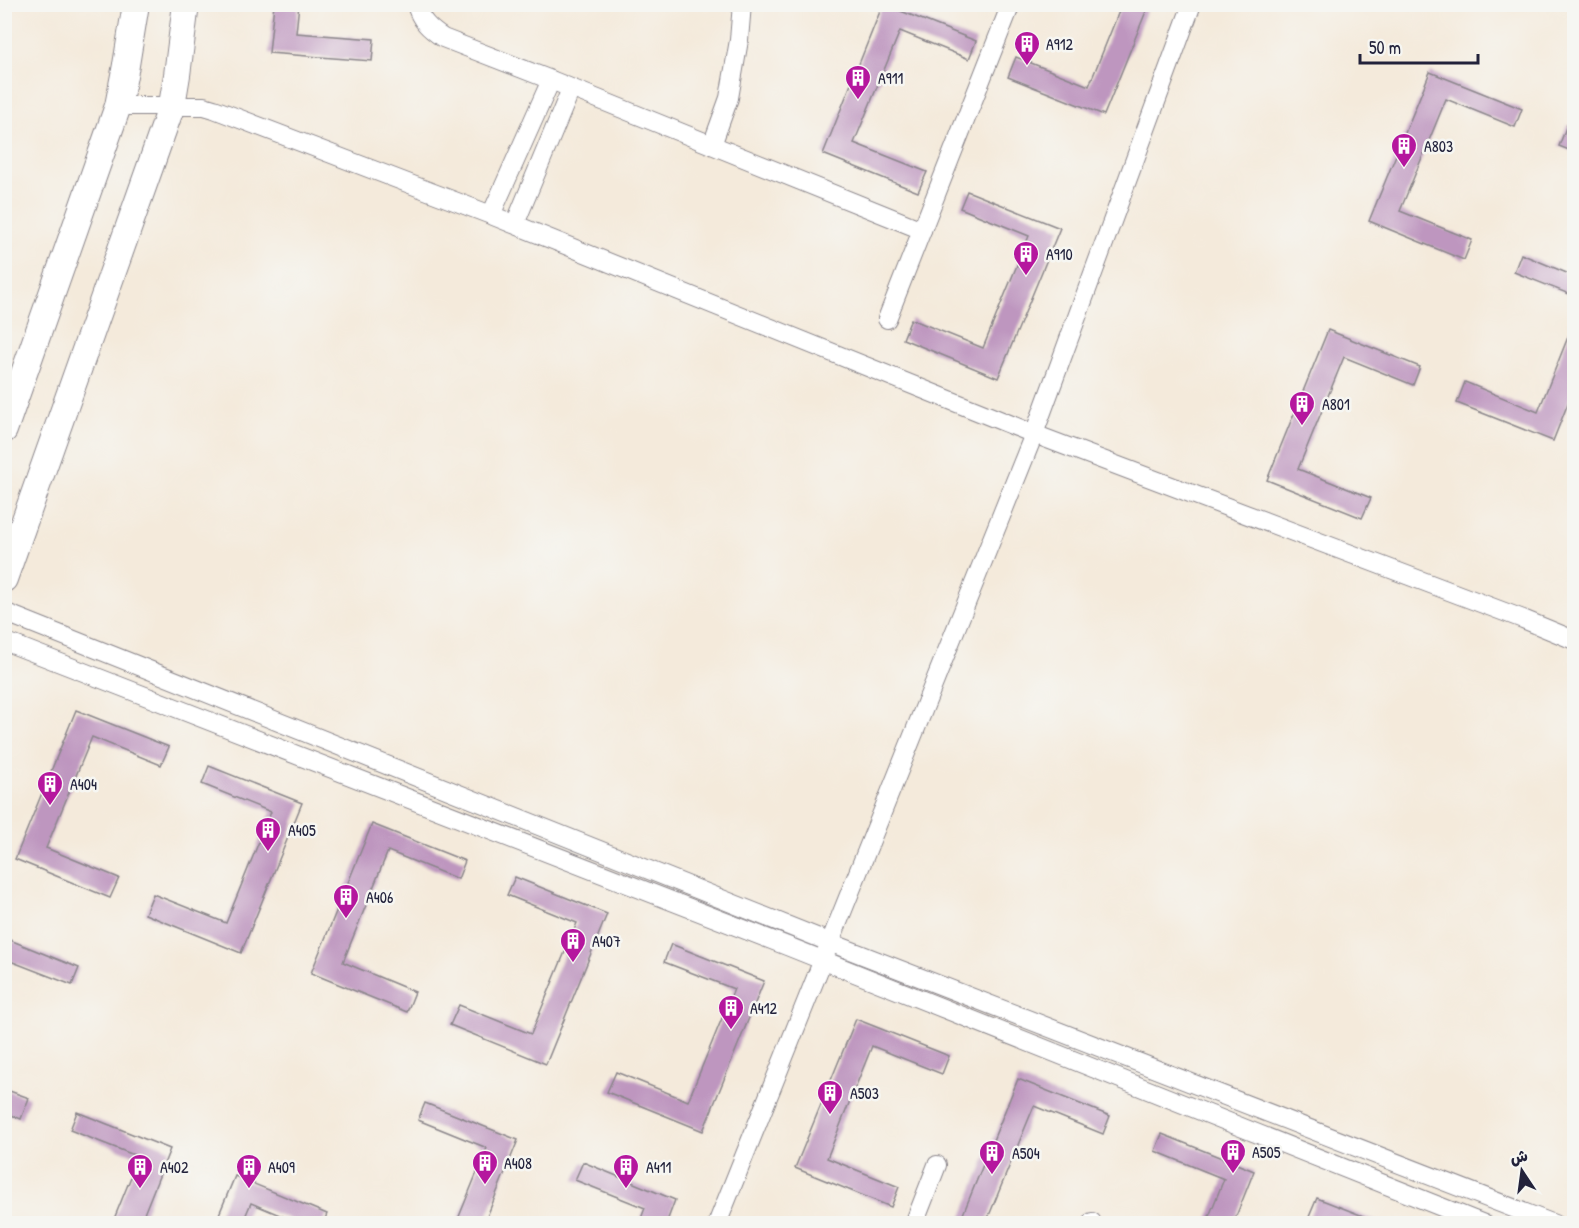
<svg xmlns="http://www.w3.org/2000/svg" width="1579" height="1228" font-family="'Patrick Hand','Playpen Sans Arabic',sans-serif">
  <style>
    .building { fill: #be96bf }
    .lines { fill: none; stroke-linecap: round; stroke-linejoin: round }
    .street-casing { stroke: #8b868b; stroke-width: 20 }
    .secondary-casing { stroke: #8b868b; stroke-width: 28 }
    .street { stroke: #fff; stroke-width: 18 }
    .secondary { stroke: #fff; stroke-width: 26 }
    .labels { text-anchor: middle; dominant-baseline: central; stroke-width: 5; stroke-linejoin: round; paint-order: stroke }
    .poi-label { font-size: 16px; fill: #22223b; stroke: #f6f6f2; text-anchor: start }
  </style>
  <rect width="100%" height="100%" fill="#f6f6f2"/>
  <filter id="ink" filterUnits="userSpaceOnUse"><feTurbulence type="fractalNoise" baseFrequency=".0167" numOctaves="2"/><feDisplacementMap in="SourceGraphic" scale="12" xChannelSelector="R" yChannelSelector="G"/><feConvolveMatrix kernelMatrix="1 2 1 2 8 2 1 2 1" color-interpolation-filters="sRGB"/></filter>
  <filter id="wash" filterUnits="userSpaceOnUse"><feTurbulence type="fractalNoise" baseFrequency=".008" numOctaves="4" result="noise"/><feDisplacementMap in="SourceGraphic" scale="24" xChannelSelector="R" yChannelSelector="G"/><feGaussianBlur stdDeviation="1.35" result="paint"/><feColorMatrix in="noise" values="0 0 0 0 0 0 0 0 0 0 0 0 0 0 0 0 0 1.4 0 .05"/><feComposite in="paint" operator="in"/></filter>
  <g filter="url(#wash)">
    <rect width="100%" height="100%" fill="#f4eadb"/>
    <g id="blocks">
      <g class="building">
        <polygon points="274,4 299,4 296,33 374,39 372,61 269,53"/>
        <polygon points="883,4 976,41 969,59 900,31 854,143 927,172 918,192 823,154"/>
        <polygon points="1122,4 1149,4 1104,115 1008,77 1016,57 1089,86"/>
        <polygon points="1430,72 1522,109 1515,127 1446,99 1400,211 1472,240 1464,260 1369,221"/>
        <polygon points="1567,125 1574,128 1574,152 1559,146"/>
        <polygon points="967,191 1060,228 998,378 903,339 911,319 983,348 1029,236 960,208"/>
        <polygon points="1521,254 1574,276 1574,296 1514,272"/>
        <polygon points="1574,322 1574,388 1553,441 1457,403 1465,382 1538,412"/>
        <polygon points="1328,330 1420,367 1413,385 1344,357 1298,469 1371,498 1362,518 1267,480"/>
        <polygon points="76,710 169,747 161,765 92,737 46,848 119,878 110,898 15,859"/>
        <polygon points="209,766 302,803 241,953 145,914 153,894 226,923 271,812 202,784"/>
        <polygon points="372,824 465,861 458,879 388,851 343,962 415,992 407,1012 311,973"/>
        <polygon points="515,877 607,914 546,1064 450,1025 459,1005 531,1034 577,923 507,895"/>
        <polygon points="5,938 79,968 72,985 5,959"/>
        <polygon points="671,944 764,981 703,1131 607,1092 616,1072 688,1101 734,989 664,962"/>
        <polygon points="856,1019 949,1056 942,1074 872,1046 827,1158 899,1187 891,1207 795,1168"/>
        <polygon points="1018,1079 1110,1116 1103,1134 1034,1106 988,1218 1003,1224 959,1224"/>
        <polygon points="4,1089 29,1098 21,1119 4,1112"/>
        <polygon points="425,1103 518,1140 484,1224 456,1224 487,1148 418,1120"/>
        <polygon points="77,1112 170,1149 140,1224 112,1224 139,1157 70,1130"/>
        <polygon points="1162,1134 1254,1171 1233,1224 1206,1224 1224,1179 1155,1151"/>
        <polygon points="583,1162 675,1200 666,1224 639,1224 645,1208 575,1180"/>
        <polygon points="235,1176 327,1214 323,1224 301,1224 251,1203 242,1224 215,1224"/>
        <polygon points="1317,1198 1381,1223 1381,1224 1306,1224"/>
      </g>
    </g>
  </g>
  <g filter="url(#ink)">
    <use href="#blocks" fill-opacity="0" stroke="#8b868b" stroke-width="1.5"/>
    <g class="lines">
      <defs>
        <g id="street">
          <path d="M416,4C420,21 430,29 443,38L551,80L922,230"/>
          <polyline points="118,106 204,106 214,109 491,215 1034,434 1523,619 1574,640"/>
          <polyline points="712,145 729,98 739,40 742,4"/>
          <polyline points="491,215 551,80"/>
          <polyline points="515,224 571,89"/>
          <polyline points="887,319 1011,4"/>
          <polyline points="4,612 829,942 1554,1224"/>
          <polyline points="4,641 787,946 1484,1224"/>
          <polyline points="717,1224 1034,434 1192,4"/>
          <polyline points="914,1224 937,1165"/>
          <polyline points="1091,1224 1092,1222"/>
        </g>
        <g id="secondary">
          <polyline points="4,430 118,106 126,65 136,4"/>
          <polyline points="4,579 172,105 177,75 186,4"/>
        </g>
      </defs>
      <use href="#street" class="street-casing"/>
      <use href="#secondary" class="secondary-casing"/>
      <use href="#street" class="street"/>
      <use href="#secondary" class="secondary"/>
    </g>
  </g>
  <defs>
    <symbol id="building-pin" viewBox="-11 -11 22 30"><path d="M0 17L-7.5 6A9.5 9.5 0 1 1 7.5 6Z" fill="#b5179e" stroke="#f6f6f2"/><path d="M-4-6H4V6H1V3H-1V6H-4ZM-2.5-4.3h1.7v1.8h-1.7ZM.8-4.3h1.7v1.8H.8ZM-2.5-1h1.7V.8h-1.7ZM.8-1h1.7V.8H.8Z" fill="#fff"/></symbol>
  </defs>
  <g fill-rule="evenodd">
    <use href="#building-pin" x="1012" y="29" width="30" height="40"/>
    <use href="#building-pin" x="843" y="63" width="30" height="40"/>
    <use href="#building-pin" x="1389" y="131" width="30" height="40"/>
    <use href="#building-pin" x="1011" y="239" width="30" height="40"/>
    <use href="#building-pin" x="1287" y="389" width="30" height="40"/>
    <use href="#building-pin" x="35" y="769" width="30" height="40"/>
    <use href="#building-pin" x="253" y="815" width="30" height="40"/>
    <use href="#building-pin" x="331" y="882" width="30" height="40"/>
    <use href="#building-pin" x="558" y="926" width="30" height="40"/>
    <use href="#building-pin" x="716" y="993" width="30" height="40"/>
    <use href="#building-pin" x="815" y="1078" width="30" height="40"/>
    <use href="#building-pin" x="1218" y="1137" width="30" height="40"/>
    <use href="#building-pin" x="977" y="1138" width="30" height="40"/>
    <use href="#building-pin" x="470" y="1148" width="30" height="40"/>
    <use href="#building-pin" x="125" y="1152" width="30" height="40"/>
    <use href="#building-pin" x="234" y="1152" width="30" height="40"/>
    <use href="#building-pin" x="611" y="1152" width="30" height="40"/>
  </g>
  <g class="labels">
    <g class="poi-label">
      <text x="1046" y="44">A912</text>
      <text x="878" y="78">A911</text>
      <text x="1424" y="146">A803</text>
      <text x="1046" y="254">A910</text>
      <text x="1322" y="404">A801</text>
      <text x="70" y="784">A404</text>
      <text x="288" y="830">A405</text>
      <text x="366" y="897">A406</text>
      <text x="592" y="941">A407</text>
      <text x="750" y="1008">A412</text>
      <text x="850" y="1093">A503</text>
      <text x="1252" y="1152">A505</text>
      <text x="1012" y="1153">A504</text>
      <text x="504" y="1163">A408</text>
      <text x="160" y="1167">A402</text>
      <text x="268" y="1167">A409</text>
      <text x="646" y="1167">A411</text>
    </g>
  </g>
  <rect width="1579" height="1228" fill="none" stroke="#f6f6f2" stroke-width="24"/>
  <g transform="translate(1522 1171) rotate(347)" stroke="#f6f6f2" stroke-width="4.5" paint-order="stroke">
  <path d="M0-4.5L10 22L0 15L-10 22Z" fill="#22223b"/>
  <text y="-9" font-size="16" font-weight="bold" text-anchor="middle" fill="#22223b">ش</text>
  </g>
  <path d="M1360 54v9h118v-9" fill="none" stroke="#22223b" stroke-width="3"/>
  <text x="1369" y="54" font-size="18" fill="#22223b" stroke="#f6f6f2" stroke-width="4.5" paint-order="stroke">50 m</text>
</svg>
